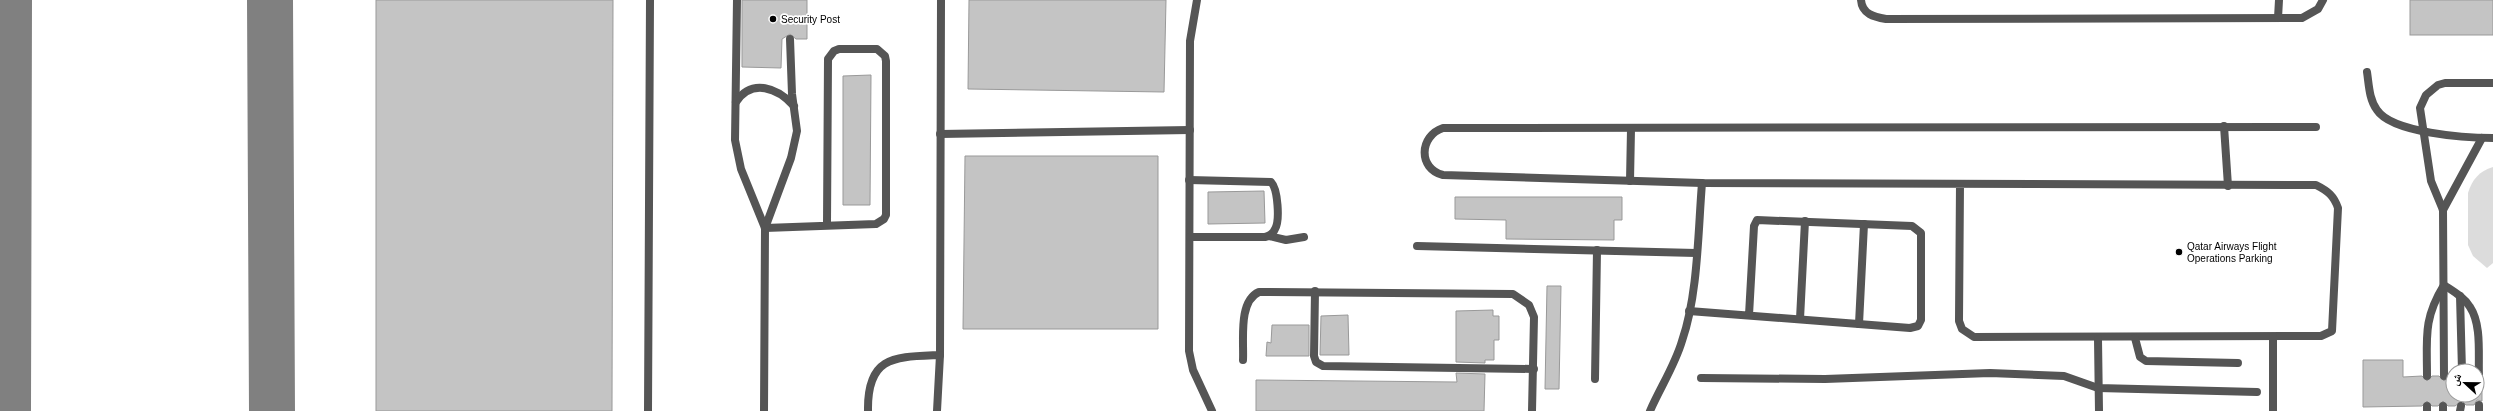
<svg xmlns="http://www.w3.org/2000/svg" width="2493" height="411" font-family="Arial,'Noto Naskh Arabic',sans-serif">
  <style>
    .green { fill: #dcdcdc }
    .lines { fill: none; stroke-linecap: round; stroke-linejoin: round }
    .taxiway { stroke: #808080; stroke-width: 46 }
    .building { fill: #c4c4c4; stroke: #999 }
    .lane { stroke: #555; stroke-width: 8 }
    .street { stroke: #555; stroke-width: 8 }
    .poi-dot { fill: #000; stroke: #fff; stroke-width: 1.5 }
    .labels { text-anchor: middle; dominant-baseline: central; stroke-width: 3.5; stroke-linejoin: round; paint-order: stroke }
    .poi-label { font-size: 10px; fill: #000; stroke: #fff; text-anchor: start }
  </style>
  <rect width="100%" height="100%" fill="#fff"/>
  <path class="green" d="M2493,167V263L2487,268L2473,256L2468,245V193C2472,180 2479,171 2493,167Z"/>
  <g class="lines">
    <g class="taxiway">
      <polyline points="270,0 272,411"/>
      <polyline points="8,411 9,0"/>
    </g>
  </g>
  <g class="building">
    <polygon points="376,0 613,0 612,411 376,411"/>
    <polygon points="742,0 807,0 807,39 796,39 790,34 782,39 781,68 742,67"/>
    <polygon points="969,0 1166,0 1164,92 968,89"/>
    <rect x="2410" y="0" width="83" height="35"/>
    <polygon points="871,75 870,205 843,205 843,76"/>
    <polygon points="965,156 1158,156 1158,329 963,329"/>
    <polygon points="1264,191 1265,223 1208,224 1208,192"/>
    <polygon points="1455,197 1622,197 1622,220 1614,220 1614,240 1506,239 1506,220 1455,219"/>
    <polygon points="1547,286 1561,286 1559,389 1545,389"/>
    <polygon points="1493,310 1493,316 1499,316 1499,340 1494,340 1494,360 1485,360 1485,363 1456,362 1456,311"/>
    <polygon points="1348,315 1349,355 1320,355 1321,316"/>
    <polygon points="1272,325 1309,325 1309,356 1266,356 1267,342 1271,343"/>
    <polygon points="2363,360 2403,360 2403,377 2422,376 2427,381 2432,376 2439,376 2444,381 2450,376 2453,376 2453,395 2477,395 2477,381 2482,381 2482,401 2477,400 2474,405 2466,405 2462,401 2455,406 2448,406 2443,401 2438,406 2432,406 2427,401 2422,406 2363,407"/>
    <polygon points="1456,373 1485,374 1484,411 1256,411 1256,380 1457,382"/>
  </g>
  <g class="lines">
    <g class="lane">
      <polyline points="737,0 735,140 741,169 765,228 764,411"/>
      <polyline points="1197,0 1190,41 1189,351 1193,370 1212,411"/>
      <path d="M1861,0C1862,14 1874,17 1886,19L2302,18L2318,9L2323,0"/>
      <polyline points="2278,18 2279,0"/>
      <path d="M2367,72C2369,85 2369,99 2377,110C2392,133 2466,138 2493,138"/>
      <path d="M736,102C752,78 778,88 794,106"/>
      <polyline points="2224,126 2228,186"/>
      <polyline points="940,134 1190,130"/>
      <path d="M1189,180L1271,182C1278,189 1280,221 1275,229C1273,234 1269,236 1265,237H1190"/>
      <polyline points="1630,181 1631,129"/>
      <path d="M1960,184L1959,321L1962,329L1974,337L2321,336L2332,331L2338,208C2334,196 2328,191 2316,185L1702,183L1443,175C1418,169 1419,136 1443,128L2316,127"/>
      <polyline points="2443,210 2482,138"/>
      <polyline points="765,228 876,224 884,219 886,215 886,61 885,56 877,49 839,49 834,51 828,59 827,224"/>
      <polyline points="765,228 791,158 797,131 792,94 790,39"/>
      <polyline points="1269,236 1286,240 1304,237"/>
      <polyline points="1417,246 1696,253"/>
      <polyline points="1315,291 1314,356 1316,362 1323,366 1534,369"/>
      <polyline points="2460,296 2462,371"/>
      <polyline points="1689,311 1910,328 1918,326 1921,320 1921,233 1912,226 1757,220 1754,226 1749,315"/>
      <polyline points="1800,319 1805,221"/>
      <polyline points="1859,324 1864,224"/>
      <polyline points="2273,337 2273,411"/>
      <polyline points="2135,338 2140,357 2146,361 2238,363"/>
      <polyline points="2098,339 2099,411"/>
      <path d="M1243,360C1244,341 1238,301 1259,292L1513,294L1529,305L1534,317L1532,411"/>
      <path d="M2427,376C2427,338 2423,319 2444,285C2453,291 2464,297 2470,307C2482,325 2478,355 2479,376"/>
      <polyline points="2444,376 2443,210 2431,181 2420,108 2426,95 2438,85 2445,83 2493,83"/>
      <polyline points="1701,378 1825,379 1990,373 2064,376 2098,388 2257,392"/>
      <polyline points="1595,379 1597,250"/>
      <polyline points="2479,405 2479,411"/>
      <polyline points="2443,406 2443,411"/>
      <polyline points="648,411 650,0"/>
      <path d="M868,411C867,355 895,357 940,355L941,0"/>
      <polyline points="937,411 940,355"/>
      <polyline points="2427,411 2427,406"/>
      <polyline points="2460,411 2461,406"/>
    </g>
    <path class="street" d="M1650,411C1660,388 1675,365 1682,341C1698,295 1698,232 1702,183"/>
  </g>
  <g class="poi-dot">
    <circle cx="773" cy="19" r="4"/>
    <circle cx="2179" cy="252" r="4"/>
  </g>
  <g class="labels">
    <g class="poi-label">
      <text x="781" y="19">Security Post</text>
      <text x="2187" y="246">Qatar Airways Flight<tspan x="2187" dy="12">Operations Parking</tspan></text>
    </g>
  </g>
  <g transform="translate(2465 383) rotate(292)"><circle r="19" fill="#ffffff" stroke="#999999"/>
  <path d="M0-3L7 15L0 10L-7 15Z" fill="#000000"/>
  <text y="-6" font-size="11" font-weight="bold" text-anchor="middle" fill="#000000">ش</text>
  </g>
</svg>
